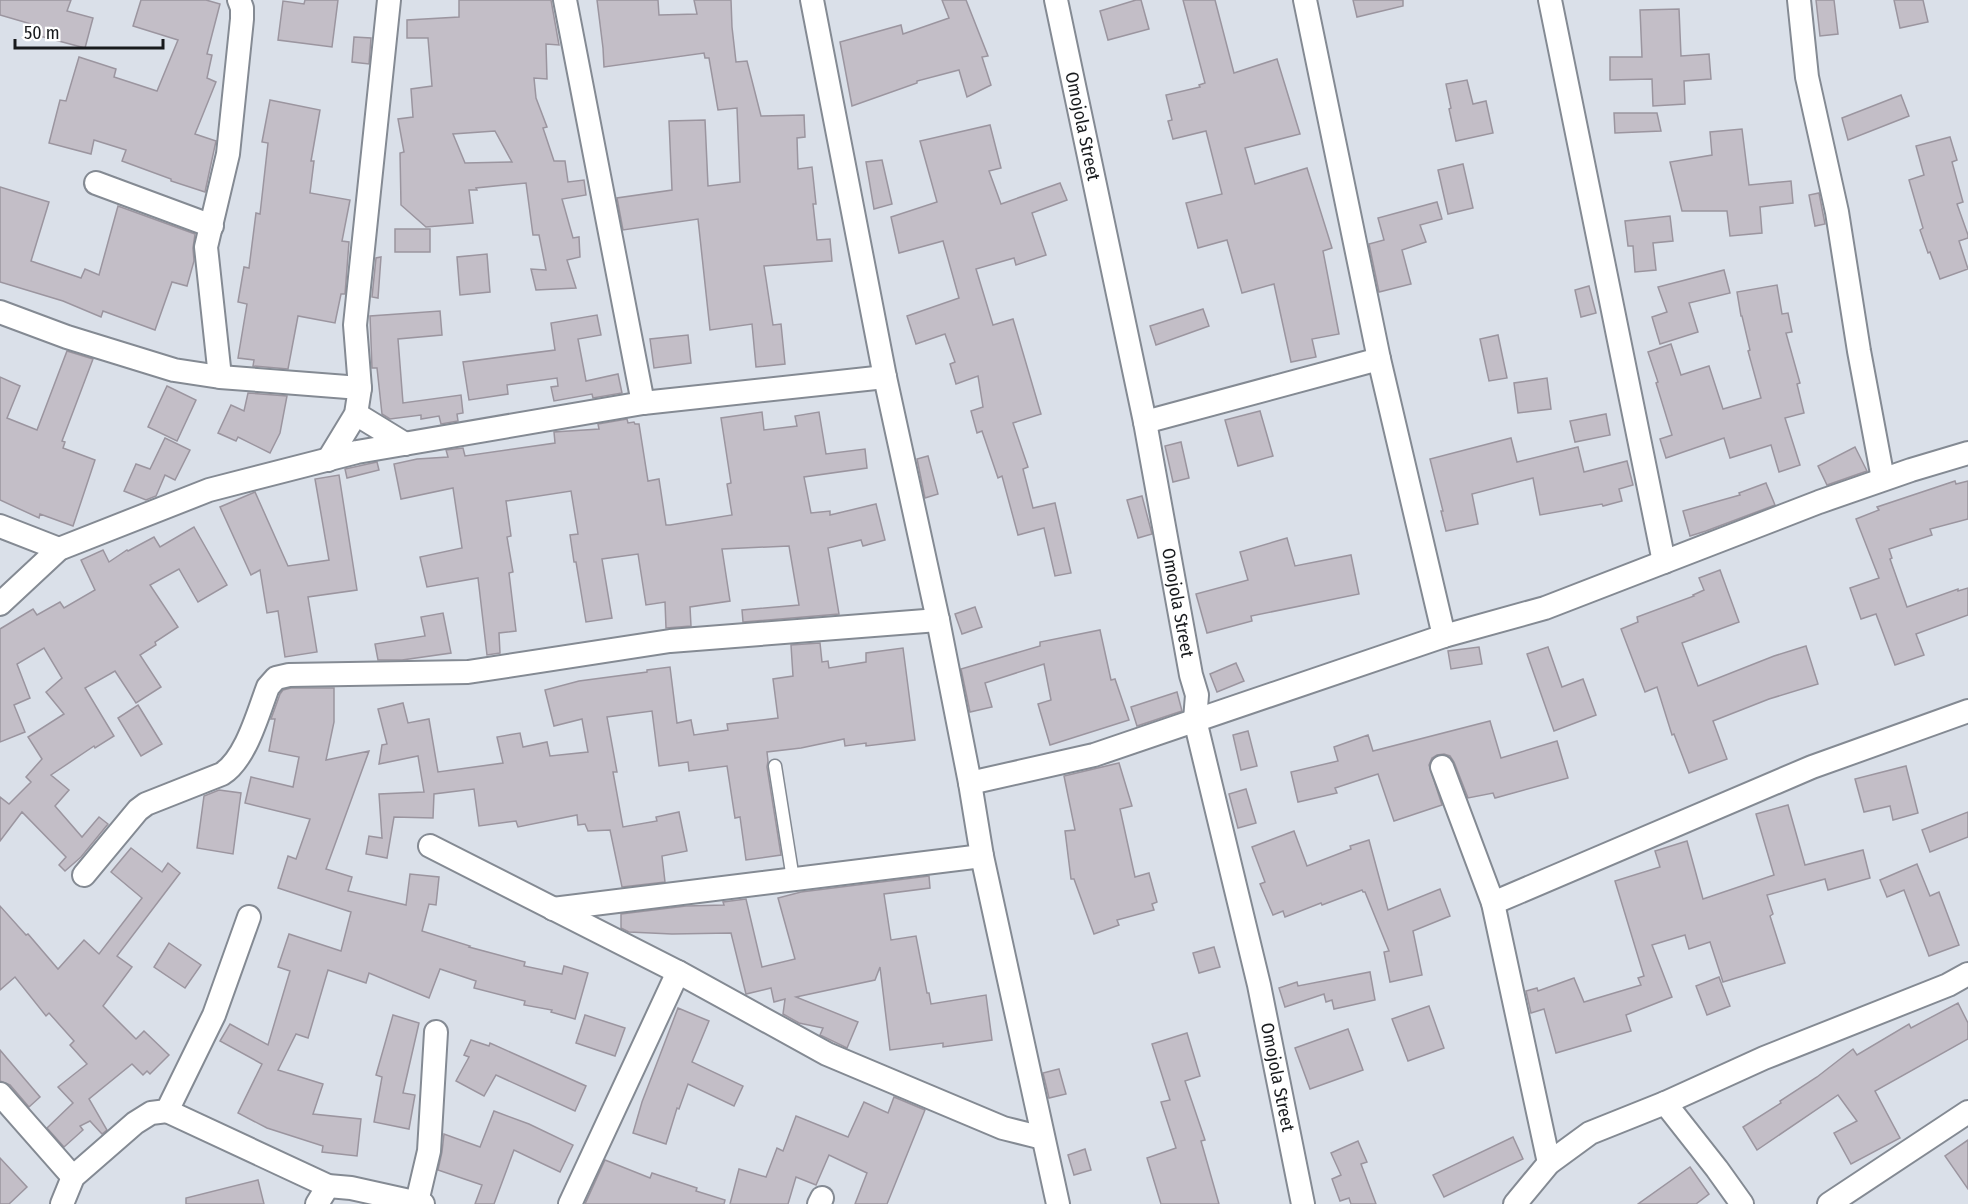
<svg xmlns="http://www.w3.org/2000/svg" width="1968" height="1204" font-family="'Fira Sans Condensed',sans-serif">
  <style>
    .building { fill: #c3bec7; stroke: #9b959f; stroke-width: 1.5; fill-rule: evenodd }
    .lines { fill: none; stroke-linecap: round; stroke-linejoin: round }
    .lane-casing { stroke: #848a93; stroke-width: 15 }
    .street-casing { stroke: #848a93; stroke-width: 26 }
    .lane { stroke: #fff; stroke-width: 12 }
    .street { stroke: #fff; stroke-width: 22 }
    .labels { text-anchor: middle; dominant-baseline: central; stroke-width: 5; stroke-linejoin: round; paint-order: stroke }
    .street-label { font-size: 18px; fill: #181a1d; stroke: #fff }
  </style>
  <rect width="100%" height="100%" fill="#dae0e9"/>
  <g class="building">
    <polygon points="0,0 71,0 67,11 93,18 85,48 36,35 38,26 0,15"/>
    <polygon points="141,0 206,0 220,4 207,54 212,55 207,78 216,82 195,134 216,141 205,192 171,181 171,179 122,161 126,150 94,140 91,154 49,143 60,100 66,101 79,57 116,69 114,77 157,91 178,40 133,26"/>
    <polygon points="305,0 338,0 332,47 278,40 283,1 304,4"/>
    <path d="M459,0H551L559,45L546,44L547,79L534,78L536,98L547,127L543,128L554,161H565L568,182L584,180L586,195L562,199L573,238L579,237L580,257L567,260L576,288L536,290L531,269L546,270L539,235H533L526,183L476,188L477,190H469L473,223L426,227L401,205L400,153L404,152L398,119L413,117L411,89L432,86L428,38H407V20L459,17ZM495,131L512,162L465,163L453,134Z"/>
    <polygon points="597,0 658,0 659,15 697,14 694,0 731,0 732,27 736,62 747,61 761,116 804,115 805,137 797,138 798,169 812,167 816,204 813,204 817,240 830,239 832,261 764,266 773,325 781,324 785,364 756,367 752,324 710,330 698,219 623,230 617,198 672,190 669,121 705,120 708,186 740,182 737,108 718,110 709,58 705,58 704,53 604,67 603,48"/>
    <polygon points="942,0 966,0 988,56 982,57 991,85 967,97 959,70 917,81 917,83 852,106 840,42 901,25 903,34 949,18"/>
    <polygon points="1136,0 1141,0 1149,29 1108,40 1100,11"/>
    <polygon points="1183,0 1215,0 1234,73 1277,59 1300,134 1245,148 1255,184 1307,168 1332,248 1323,251 1339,334 1312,339 1316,357 1291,362 1274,284 1242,293 1227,240 1198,248 1186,203 1222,194 1206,131 1173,139 1168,121 1172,120 1166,95 1200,87 1199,85 1205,83"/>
    <polygon points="1353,0 1403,0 1403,6 1357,17"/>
    <polygon points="1816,0 1834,0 1838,34 1820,36"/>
    <polygon points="1894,0 1923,0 1928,22 1900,28"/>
    <polygon points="1679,9 1681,56 1709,54 1711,79 1684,81 1685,104 1653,106 1652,79 1610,80 1610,57 1642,57 1640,10"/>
    <polygon points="354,37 371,38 369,64 352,62"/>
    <polygon points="1467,80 1473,104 1486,101 1493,133 1456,141 1449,109 1451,108 1446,84"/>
    <polygon points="1901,95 1909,116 1848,140 1842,118"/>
    <polygon points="270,100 320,110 311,161 314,161 310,193 350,200 342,241 349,242 345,294 341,294 335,323 298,316 288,369 253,366 254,360 238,358 247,304 238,302 244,267 249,268 256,213 260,214 268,143 262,142"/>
    <polygon points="1614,113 1657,113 1661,131 1615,133"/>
    <polygon points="990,125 1001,168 989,171 1001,204 1060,183 1067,200 1032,213 1046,255 1016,265 1014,258 976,269 993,325 1013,319 1041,414 1013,423 1028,467 1023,469 1033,508 1055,503 1071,573 1055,576 1044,528 1018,535 1002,476 998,478 982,431 977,433 971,411 983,407 978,376 956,384 950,364 955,362 945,334 916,344 907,316 959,298 943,241 899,253 891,217 937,202 920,141"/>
    <polygon points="1742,129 1749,185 1791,181 1793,203 1760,207 1762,233 1730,236 1727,211 1682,211 1670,162 1712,155 1710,132"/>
    <polygon points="1950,137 1957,160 1952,162 1963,202 1957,204 1968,235 1968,238 1959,241 1968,269 1940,279 1930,252 1928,253 1920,230 1923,228 1909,180 1924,175 1916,146"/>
    <polygon points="882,160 892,204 874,209 866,162"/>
    <polygon points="1463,164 1473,208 1448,214 1438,170"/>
    <polygon points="0,187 49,202 31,261 81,278 85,269 99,275 118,206 195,234 193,248 194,261 187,286 172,282 155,330 103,311 101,317 63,301 0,282"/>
    <polygon points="1819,193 1825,224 1815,226 1809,195"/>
    <polygon points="1437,202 1442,219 1420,225 1426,242 1402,250 1411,284 1379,292 1369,244 1384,240 1378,218"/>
    <polygon points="1670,216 1673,241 1653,243 1656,270 1635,272 1633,246 1628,246 1625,221"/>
    <rect x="395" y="229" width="35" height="23"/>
    <polygon points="487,254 490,292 460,295 457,257"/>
    <polygon points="381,257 378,298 372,297 376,258"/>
    <polygon points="1724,270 1730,293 1689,303 1698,332 1660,344 1652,317 1667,312 1658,287"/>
    <polygon points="1777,285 1782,314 1788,313 1792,332 1786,333 1800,383 1797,384 1804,413 1785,418 1800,465 1779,472 1771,445 1730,458 1724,438 1666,458 1660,439 1672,435 1656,383 1658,382 1648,352 1671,344 1681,375 1709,366 1723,409 1761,398 1748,351 1750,350 1742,316 1741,316 1737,292"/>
    <polygon points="1589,286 1596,313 1581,317 1575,290"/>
    <polygon points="1203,309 1209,326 1156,345 1150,326"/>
    <polygon points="440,311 442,335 398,339 403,403 461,395 463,413 457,414 458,421 441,424 439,416 421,419 421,415 390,419 382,414 377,368 372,368 370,316"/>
    <polygon points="597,315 601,335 578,339 586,381 618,374 622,393 593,398 592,394 554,401 551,387 558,386 557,378 507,385 508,394 469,400 463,362 555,350 551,323"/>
    <polygon points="688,335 691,363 654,368 650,339"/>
    <polygon points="1498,335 1507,378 1489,381 1480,339"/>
    <polygon points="67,351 93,359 62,441 65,442 63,448 95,460 73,526 40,514 39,518 0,500 0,377 20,386 7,418 37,430"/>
    <polygon points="1547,378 1551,409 1518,413 1514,383"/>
    <polygon points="167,386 196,400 177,441 148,427"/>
    <polygon points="248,393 287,396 280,433 270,453 238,437 236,441 218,433 231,405 244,411"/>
    <polygon points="1260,411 1273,456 1238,466 1225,420"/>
    <polygon points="762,412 764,430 797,426 795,416 819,412 826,454 865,449 867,468 804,477 811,513 830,511 830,515 876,504 885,540 863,546 861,540 828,548 839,614 743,622 742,610 799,605 789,546 722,549 730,601 690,607 691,626 666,628 665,602 646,605 638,554 602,559 612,618 586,622 576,562 574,562 570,535 578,534 571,491 506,501 511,536 507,537 513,572 509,573 516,631 499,633 500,653 487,655 478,578 427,587 420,557 462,548 453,488 401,499 394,464 417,459 448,457 446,450 463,448 465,456 555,443 554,432 599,429 598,424 627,419 628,423 634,422 635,424 639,424 648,481 659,479 666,525 670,525 732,515 727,484 731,483 721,418"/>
    <polygon points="1606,414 1610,435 1575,442 1570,421"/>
    <polygon points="165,438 190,450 175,480 165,475 156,496 146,500 124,491 136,464 150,469"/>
    <polygon points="1511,438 1517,462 1578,447 1584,472 1627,461 1633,485 1619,489 1622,501 1603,506 1602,504 1540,515 1533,478 1472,494 1478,524 1446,531 1441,511 1443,511 1430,459"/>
    <polygon points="1181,442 1189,478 1173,482 1165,446"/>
    <polygon points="1855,447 1867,471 1827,485 1818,466"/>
    <polygon points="928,456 938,494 925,498 917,459"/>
    <polygon points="377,462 379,470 347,478 345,469"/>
    <polygon points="339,475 357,590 308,597 317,652 285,657 278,611 267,613 260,570 251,575 220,507 255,492 288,566 329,560 315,479"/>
    <polygon points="1955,481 1956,484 1968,481 1968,519 1930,529 1932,535 1889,549 1892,558 1890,559 1907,607 1958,589 1958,591 1968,588 1968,615 1916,634 1924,655 1895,665 1876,614 1861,619 1850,588 1879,578 1856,519 1879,510 1877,507"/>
    <polygon points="1766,483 1775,505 1706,531 1690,536 1683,511 1740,495 1739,493"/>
    <polygon points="1142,496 1152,534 1138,538 1127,500"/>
    <polygon points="194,527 227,585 198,602 179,569 150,585 178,627 155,642 156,645 140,655 161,687 136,703 115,671 85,688 114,736 95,748 94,746 51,775 69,790 55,806 82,837 99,817 108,824 81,857 65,871 59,865 66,857 22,812 0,841 0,797 9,804 31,782 26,777 42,759 28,737 64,714 46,692 62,678 44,648 17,664 30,698 14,705 25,732 0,742 0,629 33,609 37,615 60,602 64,608 95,590 81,560 103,550 109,562 127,550 128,551 154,537 160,547"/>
    <polygon points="1287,538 1295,566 1351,555 1359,594 1251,616 1252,621 1207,633 1196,594 1248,580 1240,552"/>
    <polygon points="1720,570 1739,622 1682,643 1698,686 1774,656 1806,646 1818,684 1769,699 1713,721 1727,759 1689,773 1674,734 1672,735 1657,687 1645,692 1621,629 1638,622 1637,617 1694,596 1693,595 1704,590 1699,578"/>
    <polygon points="975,607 982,627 962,634 955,614"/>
    <polygon points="443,613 451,653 402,660 378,660 375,644 425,636 421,617"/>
    <polygon points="1100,630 1111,680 1115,679 1129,720 1050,745 1038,704 1051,700 1044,664 985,683 992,707 970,712 961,669 1040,646 1040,642"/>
    <polygon points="820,643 822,662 828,661 829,668 866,662 866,653 903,648 915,740 866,746 866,743 845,746 844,739 801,748 767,752 768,761 767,767 781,855 746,860 740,817 735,818 727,766 689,771 688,762 659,766 652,711 607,717 617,772 613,772 623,827 657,821 656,817 679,812 687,851 662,856 665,882 622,887 610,830 588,831 585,824 578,825 577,815 518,827 516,821 479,826 474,789 434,794 433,818 394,817 387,858 366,854 369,836 382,838 379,794 424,792 418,756 379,764 382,745 387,744 378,709 403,703 408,723 429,719 438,772 503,763 497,737 520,733 523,747 547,742 550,756 588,752 582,719 554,726 545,690 579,681 647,672 647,670 670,667 677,723 691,720 694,735 728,730 727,724 778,718 773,679 793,676 791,645"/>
    <polygon points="1479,647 1482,664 1451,669 1448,651"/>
    <polygon points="1548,647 1562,687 1583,679 1596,715 1554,731 1527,654"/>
    <polygon points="1236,663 1244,681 1217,692 1210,674"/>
    <polygon points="291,688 334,688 334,722 326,760 369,751 326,869 352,877 348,891 406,905 410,874 439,877 436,905 429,904 422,931 470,946 469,947 525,962 524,966 562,974 564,966 588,973 575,1019 551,1012 552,1010 524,1005 525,1001 474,988 476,981 440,969 429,998 369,973 366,983 328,970 308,1038 296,1034 278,1070 323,1084 313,1114 361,1119 357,1156 322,1152 323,1146 267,1128 238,1113 262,1064 220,1041 230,1024 268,1045 290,971 278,967 289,934 341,951 351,912 278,888 288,856 296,859 310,819 245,803 251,777 293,787 299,757 269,751 275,719 271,719 280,694 283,690"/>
    <polygon points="1177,692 1182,711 1137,726 1131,707"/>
    <polygon points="138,705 162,744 141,756 118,718"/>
    <polygon points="1490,721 1501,758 1557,741 1568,778 1495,798 1493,793 1468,798 1454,762 1450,756 1444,754 1437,755 1432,758 1429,765 1442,805 1394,821 1378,774 1335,788 1337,793 1298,802 1291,772 1338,761 1334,747 1368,735 1373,751"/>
    <polygon points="1248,731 1257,766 1241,770 1233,735"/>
    <polygon points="1119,763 1132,806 1120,809 1135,877 1149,873 1157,902 1152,904 1154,910 1117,920 1119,925 1094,934 1074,879 1071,879 1065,831 1075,830 1064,776"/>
    <polygon points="1906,766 1918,813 1893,820 1890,806 1864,812 1855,779"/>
    <polygon points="1246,789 1256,823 1238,828 1229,794"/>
    <polygon points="219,790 241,793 233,854 197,848 204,796"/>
    <polygon points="1788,805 1805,865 1863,850 1870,878 1828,890 1825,879 1767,895 1773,914 1770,916 1785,963 1723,982 1710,942 1689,949 1685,935 1652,945 1672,997 1626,1015 1631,1031 1556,1053 1544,1009 1531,1013 1526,991 1537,988 1538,991 1574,978 1584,1002 1641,985 1638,978 1644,976 1615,881 1660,867 1655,851 1687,841 1703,899 1774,875 1756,814"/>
    <polygon points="1968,812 1968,837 1930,852 1922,830"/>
    <polygon points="1294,831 1307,866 1351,849 1350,846 1369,840 1388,910 1440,889 1450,916 1413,931 1422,975 1390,982 1384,952 1389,951 1365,892 1363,892 1362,890 1322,905 1321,903 1285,917 1283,911 1273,915 1260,884 1265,882 1252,847"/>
    <polygon points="131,848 162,872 168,863 180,873 117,956 132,967 103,1006 136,1039 144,1031 169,1055 150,1074 147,1071 143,1075 132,1064 89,1099 107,1130 102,1134 90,1121 80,1126 83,1130 64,1147 47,1128 73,1103 58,1087 87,1064 70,1045 74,1041 49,1013 46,1016 15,977 0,990 0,906 26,935 28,934 58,969 84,940 99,954 142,898 111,872"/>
    <polygon points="1917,864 1930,896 1939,892 1959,945 1929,956 1904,890 1887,897 1880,880"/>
    <polygon points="929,876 930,888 884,894 891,940 916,936 927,993 929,993 931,1004 986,995 992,1040 943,1047 943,1043 890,1050 880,967 875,980 796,997 858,1022 847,1048 820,1035 823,1028 799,1023 783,1014 785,999 774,1002 771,988 746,994 731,933 672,934 629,932 621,928 621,914 686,906 724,905 723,902 746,899 762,967 795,959 778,898 801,892"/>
    <polygon points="169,943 201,965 185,988 154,967"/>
    <polygon points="1214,947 1220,967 1199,973 1193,953"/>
    <polygon points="1370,972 1375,1000 1334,1009 1332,1000 1326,1002 1324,994 1285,1007 1279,988 1297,982 1298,986"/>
    <polygon points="1719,977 1730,1006 1707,1015 1696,986"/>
    <polygon points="1958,1003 1968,1023 1968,1039 1875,1091 1900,1138 1851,1164 1834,1133 1857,1121 1838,1095 1757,1150 1743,1127 1781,1103 1780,1101 1817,1077 1853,1049 1857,1055 1909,1024 1911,1028"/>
    <polygon points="1429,1006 1444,1048 1408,1061 1392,1019"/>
    <polygon points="678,1008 709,1021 692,1062 743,1086 734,1106 688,1084 679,1109 677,1108 666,1144 633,1133 642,1102"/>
    <polygon points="393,1015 419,1023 403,1093 415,1095 409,1129 374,1122 382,1077 376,1075"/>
    <polygon points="585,1015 625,1028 615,1056 576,1043"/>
    <polygon points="1348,1029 1363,1070 1310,1089 1295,1048"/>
    <polygon points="1187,1033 1200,1076 1185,1081 1205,1140 1201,1141 1219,1204 1161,1204 1147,1158 1176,1148 1161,1102 1170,1100 1152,1044"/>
    <polygon points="471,1040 489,1046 490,1043 586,1086 575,1111 496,1075 484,1096 456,1081 469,1057 464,1055"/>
    <polygon points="0,1050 40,1097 29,1107 10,1085 0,1081"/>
    <polygon points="1059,1069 1066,1094 1049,1098 1043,1073"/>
    <polygon points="894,1097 925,1110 887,1204 855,1204 867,1173 829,1155 816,1185 796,1177 788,1204 730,1204 739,1169 766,1177 777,1148 783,1151 796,1116 848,1137 864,1102 888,1113"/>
    <polygon points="494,1111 529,1124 573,1145 560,1172 514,1150 494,1204 475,1204 482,1185 438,1170 442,1152 444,1134 480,1147"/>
    <polygon points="1513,1137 1523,1159 1444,1197 1433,1175"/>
    <polygon points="1968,1140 1968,1189 1945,1156"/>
    <polygon points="1358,1141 1367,1162 1361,1164 1376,1204 1351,1204 1349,1198 1340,1201 1332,1179 1341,1175 1331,1153"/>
    <polygon points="1085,1149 1091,1170 1074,1175 1068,1155"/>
    <polygon points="0,1158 27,1187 9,1204 0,1204"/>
    <polygon points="605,1160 650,1178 652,1173 697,1188 696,1191 725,1200 724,1204 585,1204"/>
    <polygon points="1690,1167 1709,1194 1696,1204 1638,1204"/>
    <polygon points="258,1180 264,1204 186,1204 186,1198"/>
  </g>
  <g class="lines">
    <defs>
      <polyline id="lane" points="775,766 793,879"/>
      <g id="street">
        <polyline points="565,0 643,403"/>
        <polyline points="812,0 885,377 938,620 970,783 982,856 1058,1204"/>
        <path id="s1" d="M1056,0L1145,422L1191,675L1197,695L1195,720L1259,985L1303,1204"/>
        <polyline points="1305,0 1379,359 1444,636"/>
        <polyline points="1550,0 1664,562"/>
        <polyline points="1799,0 1807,77 1837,212 1859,351 1883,479"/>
        <polyline points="96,183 212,226"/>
        <polyline points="0,312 67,337 174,370 220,377 360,388"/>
        <polyline points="220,377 206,247 228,154 242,19 242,8 239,0"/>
        <polyline points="356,414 405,444"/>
        <polyline points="1145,422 1379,359"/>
        <polyline points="328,460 356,414 360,388 355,325 389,0"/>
        <polyline points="0,526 59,549"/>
        <polyline points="0,604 59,549 209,490 357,452 643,403 885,377"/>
        <polyline points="1442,767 1493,903 1549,1163"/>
        <polyline points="970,783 1094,755 1444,636 1545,608 1819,502 1911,470 1968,453"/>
        <polyline points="430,846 678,972 827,1054 1003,1128 1043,1138"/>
        <path d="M84,875L138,810L146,804L222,774C246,759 258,713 268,687L276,678L289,675L468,672L670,641L938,620"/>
        <polyline points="1493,903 1812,767 1968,711"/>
        <polyline points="553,909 982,856"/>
        <polyline points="0,1094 73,1177"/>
        <polyline points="1665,1103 1717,1169 1742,1204"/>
        <polyline points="167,1111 328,1186 351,1188 423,1204"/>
        <polyline points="417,1202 429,1151 436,1032"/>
        <polyline points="62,1204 73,1177 135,1123 151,1113 167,1111 214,1015 249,917"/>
        <polyline points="317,1204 328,1186"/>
        <polyline points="570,1204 678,972"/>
        <polyline points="819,1204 822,1198"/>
        <polyline points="1515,1204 1549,1163 1590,1133 1665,1103 1764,1058 1948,985 1968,974"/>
        <polyline points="1829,1204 1968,1112"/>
      </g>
    </defs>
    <use href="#lane" class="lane-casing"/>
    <use href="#street" class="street-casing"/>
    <use href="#lane" class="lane"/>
    <use href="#street" class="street"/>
  </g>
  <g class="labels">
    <g class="street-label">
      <text stroke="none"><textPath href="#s1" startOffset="129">Omojola Street</textPath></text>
      <text stroke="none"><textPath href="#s1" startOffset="615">Omojola Street</textPath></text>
      <text stroke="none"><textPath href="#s1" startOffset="1101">Omojola Street</textPath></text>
    </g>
  </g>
  <path d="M15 39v9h148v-9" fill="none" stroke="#181a1d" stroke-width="3"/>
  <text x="24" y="39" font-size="18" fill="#181a1d" stroke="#ffffff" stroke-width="4.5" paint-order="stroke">50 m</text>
</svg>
